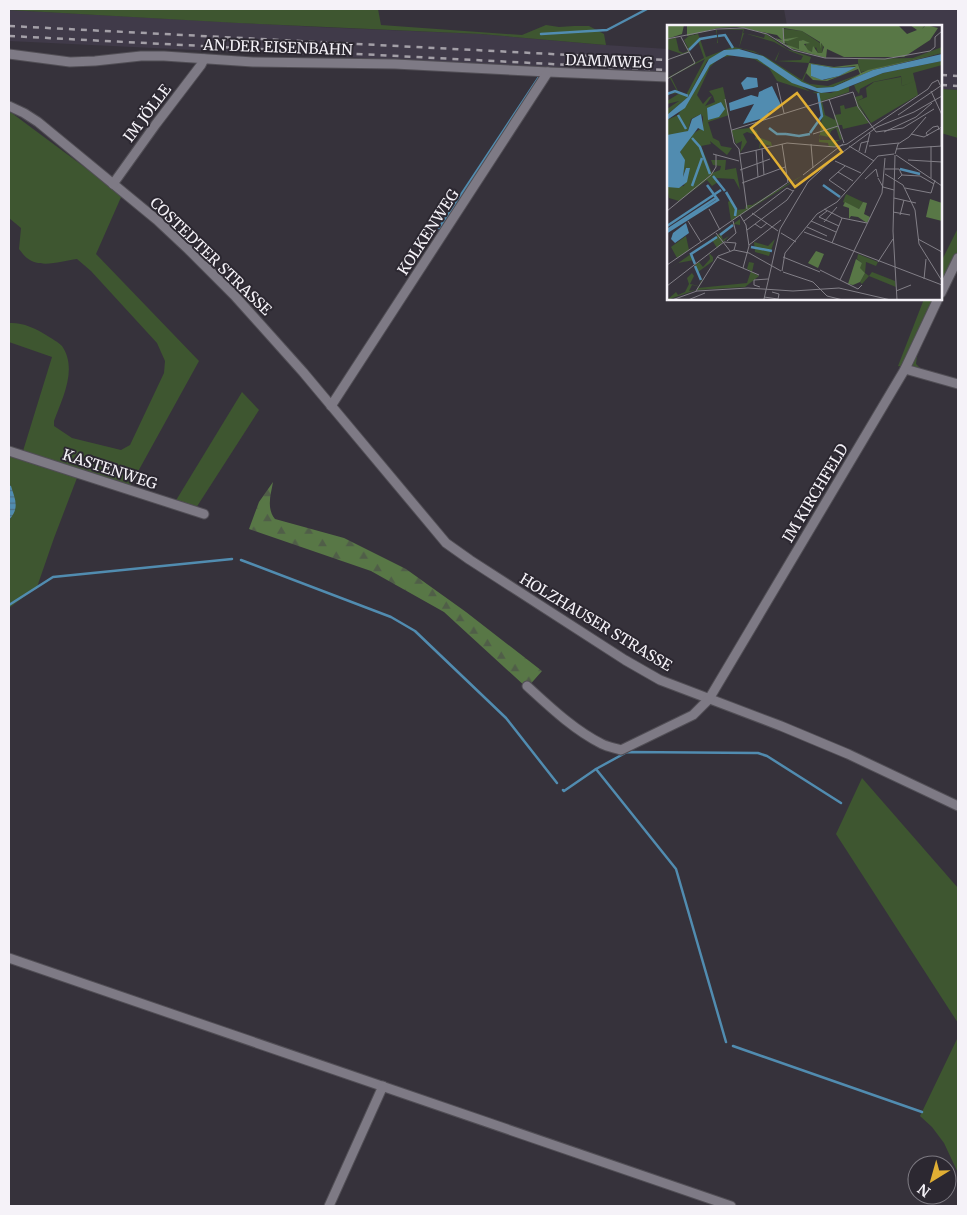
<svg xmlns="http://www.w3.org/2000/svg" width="967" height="1215" font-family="Merriweather,serif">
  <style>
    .built { fill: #403a49 }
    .green { fill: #3e5630 }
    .forest { fill: url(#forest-firs) }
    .water { fill: url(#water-rules) }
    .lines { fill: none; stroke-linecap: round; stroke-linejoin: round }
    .stream { stroke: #518cb0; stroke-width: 2.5 }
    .minor-casing { stroke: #514e55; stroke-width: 11 }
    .minor { stroke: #7e7a85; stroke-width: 9 }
    .rail { stroke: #a39fa7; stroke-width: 2.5; stroke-dasharray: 6 6; stroke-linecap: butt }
    .labels { text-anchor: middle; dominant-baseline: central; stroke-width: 4; stroke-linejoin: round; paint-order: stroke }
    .street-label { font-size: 15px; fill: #f5f2f8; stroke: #2c2831 }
    .inset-river { fill: none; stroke: #518cb0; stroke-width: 2.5 }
    .inset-road { fill: none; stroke: #827f87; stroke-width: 1 }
    .view { fill: #e1af34; fill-opacity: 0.15; stroke: #e1af34; stroke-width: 2.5 }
    .inset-edge { fill: none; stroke: #f5f2f8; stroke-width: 2.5 }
  </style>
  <defs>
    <pattern id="forest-firs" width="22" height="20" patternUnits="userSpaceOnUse" patternTransform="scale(1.25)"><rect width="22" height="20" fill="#587746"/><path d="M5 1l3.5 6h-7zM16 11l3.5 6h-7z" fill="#505e48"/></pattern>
    <pattern id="water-rules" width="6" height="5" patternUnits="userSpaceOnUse" patternTransform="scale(1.25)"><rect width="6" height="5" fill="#518cb0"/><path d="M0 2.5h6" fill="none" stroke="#4e7187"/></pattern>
  </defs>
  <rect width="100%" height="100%" fill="#36323b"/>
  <g class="built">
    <polygon points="784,9 958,9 958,90 941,89 941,26 787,26"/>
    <polygon points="9,10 317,27 481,34 605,45 668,49 668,74 529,66 9,41"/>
  </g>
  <g class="green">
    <polygon points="9,9 378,9 381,25 522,35 546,25 559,27 574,26 589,26 604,34 606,45 481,34 238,23 9,10"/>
    <polygon points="941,89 958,90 958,138 941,133"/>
    <path d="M9,111L122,195L96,254L199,361L130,486L80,470L54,538L37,587L9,608V520L11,518V486L9,485V447L23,451L52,357L9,342V323C21,322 36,328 46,335C51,338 58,342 62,346C78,369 62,399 54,421V426L72,438L121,450L130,445L164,373L165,361L157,343L91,271L77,259C61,261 41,269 27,258C24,256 21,251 19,249L21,228L9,218Z"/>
    <polygon points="958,228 958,270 936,312 917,356 916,364 924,372 898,366 924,299 941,299 941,262"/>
    <polygon points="242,392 259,410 196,508 175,502"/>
    <polygon points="862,778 958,888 958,1023 836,834"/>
    <polygon points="958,1037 958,1173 944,1143 932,1127 920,1116"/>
  </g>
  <path class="forest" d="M273,482C271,494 266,508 275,519L344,538L406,569L466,612L542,671L527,688L444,612L371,571L249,529L259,502Z"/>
  <path class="water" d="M9,485L11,486C15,499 20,508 9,520Z"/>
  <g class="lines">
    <g class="stream">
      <polyline points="541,34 607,30 647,9"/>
      <polyline points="439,228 539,77"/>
      <polyline points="241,560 391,617 415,631 506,718 557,783"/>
      <polyline points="9,605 53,577 232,559"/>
      <polyline points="596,769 627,752 758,753 767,756 841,803"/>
      <polyline points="563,790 564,791 596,769 676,869 726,1042"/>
      <polyline points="733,1046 922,1112"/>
    </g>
    <defs>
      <g id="minor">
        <polyline points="9,54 70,62 95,61 141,56 164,56 253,62 395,64 548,72 668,77"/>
        <polyline points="9,106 24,113 38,122 157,220 189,250 234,295 303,372 446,543 470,560 625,660 660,680 781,726 848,754 958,806"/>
        <polyline points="113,184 156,124 201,65 204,59"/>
        <polyline points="941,293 958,258"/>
        <polyline points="905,369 958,384"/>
        <polyline points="331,406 548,72"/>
        <polyline points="9,451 204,514"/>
        <path d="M527,686C550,707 574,730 602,744C608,747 615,748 621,750L693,715L709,699L905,369L938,299"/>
        <polyline points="9,958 731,1206"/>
        <polyline points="329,1206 383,1086"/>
      </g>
    </defs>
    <use href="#minor" class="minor-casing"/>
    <use href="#minor" class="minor"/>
    <g class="rail">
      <polyline points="9,26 668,60"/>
      <polyline points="9,36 668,70"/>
      <polyline points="941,75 958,76"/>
      <polyline points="941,85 958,86"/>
    </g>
  </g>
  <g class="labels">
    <g class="street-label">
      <text transform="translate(278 47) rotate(2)">AN DER EISENBAHN</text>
      <text transform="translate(609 61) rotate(2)">DAMMWEG</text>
      <text transform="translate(147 113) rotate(-53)">IM JÖLLE</text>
      <text transform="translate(428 232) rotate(-57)">KOLKENWEG</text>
      <text transform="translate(211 256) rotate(44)">COSTEDTER STRASSE</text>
      <text transform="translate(110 469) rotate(18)">KASTENWEG</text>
      <text transform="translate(815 493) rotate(-59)">IM KIRCHFELD</text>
      <text transform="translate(596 622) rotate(31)">HOLZHAUSER STRASSE</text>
    </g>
  </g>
  <g transform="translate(667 25)">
    <rect width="275" height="275" fill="#36323b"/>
    <path d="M110,3L135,6L156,20L155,28H151L149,22L145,27L137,23L140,17L134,15L132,24L124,22L116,16H121L128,13L117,14L110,9ZM77,4L76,8L86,10L97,13L98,10L92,7L99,9L120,24L144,32L142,38L109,36L108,35L113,25L109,36L134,35L136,31L123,26L107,17L77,8L72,23L86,26L99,32L135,55L141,42L146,45H142L143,52L140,46L136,56L143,59L161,61L193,49L166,62L150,63L135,58L92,29L76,24L57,25L40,36L21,72L0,90V84L12,76L0,79V76L13,68L0,69L10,66L3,53H0L27,38L22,27L0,35L15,29L0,24V14L9,13L12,26L16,28L21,26L15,17L22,25L17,15L22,11L31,9L33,14L50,11L49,5ZM50,5H76L72,23L66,22L59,10L74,8L50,11ZM58,10L65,22L39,32L33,14L50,12V18L40,19L51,18L50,12ZM31,16L37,33L28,38L22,26ZM38,34L19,70L11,66L4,52ZM275,22V28L194,47L191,38V34L246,33ZM66,29L79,30L90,34L144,67L164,68L182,61V67L155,76L158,90L168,95L167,90L174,89L173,81L177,80L178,84L190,81L188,72L195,70L196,73L190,76L202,98L176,104L175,100H171L175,114L169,117L170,122H162L161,118L152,117L155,91L151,69L110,56L102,43L87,34L67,30L52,33L43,42L30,70L36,79L42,72L45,71L38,81L48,77L46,71L42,66L56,62L62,90L41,97L46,113L52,116L54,121L65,123L60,130L43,116L44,119L34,121L45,148L53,145L54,141L46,140L44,135H59L58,145L69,143L73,165L67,154L49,153L51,157L45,161L40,155L12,176L2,173L0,162L17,161L19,142L16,152L17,137L13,127L23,111L36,102V92L34,89L24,94L21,106L15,109L0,110V95L11,90L43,40L48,35L54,31ZM169,103L173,115H153L152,110L162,112L164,106ZM275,36V40L246,48L248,57L235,61L234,51L206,57L193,64L192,69L189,65L187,60L216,48ZM82,103L90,106L91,112L104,117L105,121L95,119L92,124L93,116L88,114L89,110L80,107L76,109L80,117L73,128L75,116L69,119L64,105ZM136,150L121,160L64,196L61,177L64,175L69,185L78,184L79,180H85ZM179,169L196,177L192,184L176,177ZM73,194V200L67,199L54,208L56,215L57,214L62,211L50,223L45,215L25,229L27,235L11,238L0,246ZM19,211L22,225L10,233L4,222ZM108,214L102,231L88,227L87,217L101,221ZM42,228L46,232V236L31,247L34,256L37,253L31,263L80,258L84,246L80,244L82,237L87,238L85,247L92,251L78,262L30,265L31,261L25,260L22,266L29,265L0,275L9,267L11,270L18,267L22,259L20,253L25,248L27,251L23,259L32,261L34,256L28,240L32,237L36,242L43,234ZM191,229L211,237L209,241L199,237L198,248L192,243L195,238L190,234ZM205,247L228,256L229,262L202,251L195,259L193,257L198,248L202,251Z" fill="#3e5630" fill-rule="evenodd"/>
    <path d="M0,0H17L15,9L0,14ZM20,0H239L232,1L240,9L250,5L243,0H258L255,4L259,0L271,3L263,15L237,32H177L160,24L159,33L123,23L108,13L115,15L110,10L70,2L51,3L20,11ZM117,3L135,6L153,17V24L154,18L157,22L155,28H151L146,21L145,27L141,25L137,19L143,18L136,15L132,16V24L118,19L117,16H121L132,12L117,14ZM275,28L206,45L172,60L193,49L191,44L160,56L146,55L139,48L142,38L167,42L191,39L194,48L201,45ZM144,39L167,43L189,41L172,51L157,55L144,51ZM263,174L275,178V196L259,192ZM178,177L192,184L196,177L200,178L197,189L203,192L200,198L191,192L184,191L182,194V183L176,181ZM149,226L157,229L151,243L141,238ZM189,234L195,238L193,243L198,248L193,257L186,260L181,259Z" fill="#587746" fill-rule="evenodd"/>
    <path d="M234,52L235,61L248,56L251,70L204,98L190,76L200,72L199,63L207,57Z" fill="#3e5630"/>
    <path d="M72,24L96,31L135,57L150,63L166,62L206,45L275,29V36L216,48L171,66L154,68L125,58L90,34L60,30L43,40L18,83L0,95V90L21,72L42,34L57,25ZM144,39L167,43L189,42L172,51L155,55L144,51ZM80,52L90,53L91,62L77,65L74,58ZM105,61L114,80L102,87L100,92L76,99L87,79L63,86L62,78L84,70L91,72L92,67ZM54,77L58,84L52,92L41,95L40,83ZM34,89L37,106L31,103L13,127L18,135L16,152L19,143H23L20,157L12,163L0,162V110L21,106L25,94ZM19,198L22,208L8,218L4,214L6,208Z" fill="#518cb0"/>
    <path class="inset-river" d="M51,11L58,10L66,23M22,25L33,14L50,11M0,69L8,66L21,71M11,90L19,104M102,103L110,109H119M143,108L155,91L151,68M119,109L132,111L143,109M25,113L33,122L43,149M233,144L253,149M46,151L58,166M156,160L173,172M25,161L35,133M59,167L69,184L68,191M0,201L54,165M0,205L49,173M0,207L51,175L40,160M53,210L66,200M84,222L105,226M28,239L24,229L50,212M28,241L34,255"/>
    <path class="inset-road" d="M116,3L117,18M0,14L50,4L77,3L100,9L126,25L158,33L218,34L263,26M263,26L268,22V12L275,6M0,35L22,27M0,54L28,38L14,12M110,58L117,88M264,66L275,90M58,74L67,118L72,124L80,184M162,74L177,118M231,90L275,60M274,104V121M65,105L186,67L191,82L209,107L236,103L267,84M217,107L249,92L265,78M146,109L171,101M244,109L257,112L275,102M261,111L259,108L266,102L271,101L272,105M115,119L121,158M144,119L146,143M180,119L261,64L265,58L271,55L273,60M182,121L207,136M202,121L232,118M264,121V153M95,124L97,150M229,124L275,121M89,125L91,152M192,126L194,118L202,116M198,128L203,108M46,129L72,136M73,129L120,118L168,122L180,119M228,129L231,119L242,112L259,92M228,130L226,206L230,275M229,130L275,161M241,135L275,137M168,136L194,148M218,144H232L235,150M73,145L103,134M171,147L186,156M218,149L236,160L248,185L252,219L275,256M136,150L176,119M211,153L216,162L227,165M198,154L209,144L211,152M231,154L235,150L253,151L267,159M75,158L118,142M238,163L264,168L268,155M178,166L162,155L178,141M227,173L249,178M42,184L53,205M157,184L175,193L200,198M0,186L44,150L49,142V130M160,186L152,192L172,201M226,187L243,190M85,188L111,206M73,190L79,200L82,221L76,243M233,190L237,175M21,196L34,217M77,196L120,163L126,166M144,196L169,207M157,197L170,182M88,199L94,203L100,198M140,202L160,211M80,205L120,175L127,165M137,207L275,260M49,208L63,226M114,208L129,217M251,214L275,227M60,216L69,208L66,196M165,218L175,193M82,220L114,195M50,232L92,250M116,232L153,247M211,237L226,214M0,240L120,158M153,245L191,264L195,260M115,246L118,228L150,189L170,177L211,131L227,129M116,247L146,257L160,271L176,275M257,254L259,234M173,255L215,168L218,133M0,261L57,217L69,218L67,225M93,262L87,260V255L101,254M29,266L51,231L67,225L82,228L114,246M229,266L244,260M97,272L111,274L112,269L105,267M97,274L113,204L141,157L165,135L210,102L247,87L275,71M5,275L30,266L81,263L126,266L172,263L224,275M21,275L38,268"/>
    <path class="view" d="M130,68L175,127L128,162L84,103Z"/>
    <rect width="275" height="275" class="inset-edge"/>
  </g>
  <rect width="967" height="1215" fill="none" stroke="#f5f2f8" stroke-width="20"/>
  <g transform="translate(932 1180) rotate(217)"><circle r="24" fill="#2c2831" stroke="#7c7981"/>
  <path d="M0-4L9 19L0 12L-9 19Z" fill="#e1af34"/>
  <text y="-8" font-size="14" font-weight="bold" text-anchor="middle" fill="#f5f2f8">N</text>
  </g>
</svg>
